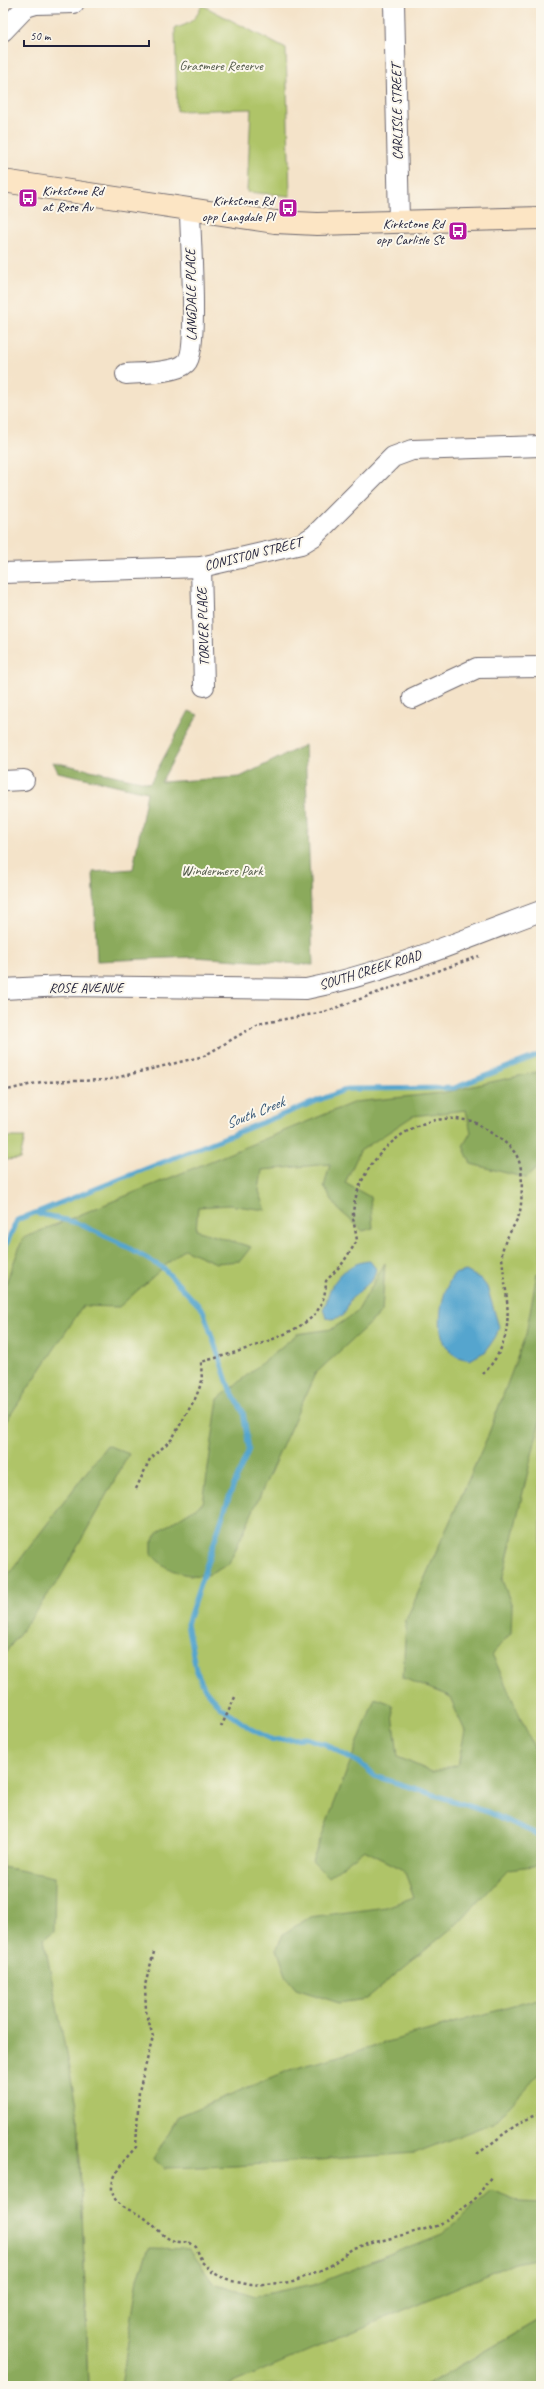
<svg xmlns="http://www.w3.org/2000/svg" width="544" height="2389" font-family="Caveat,sans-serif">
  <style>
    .green { fill: #afc468; stroke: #687352 }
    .forest { fill: #8baa5c; stroke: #56664c }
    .water { fill: #54a5ce; stroke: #3b6484 }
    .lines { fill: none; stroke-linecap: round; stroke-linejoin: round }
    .stream { stroke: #54a5ce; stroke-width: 5 }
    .street-casing { stroke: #6c666d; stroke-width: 22 }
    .secondary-casing { stroke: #6c666d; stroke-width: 24 }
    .path { stroke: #6c666d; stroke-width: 2.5; stroke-dasharray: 3 3; stroke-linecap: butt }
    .street { stroke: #fff; stroke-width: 20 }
    .secondary { stroke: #fce5c4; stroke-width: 22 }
    .labels { text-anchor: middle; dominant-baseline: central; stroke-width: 4; stroke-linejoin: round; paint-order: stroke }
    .park-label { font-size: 14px; fill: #535b4b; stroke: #fbf7ec }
    .street-label { font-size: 14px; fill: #22223b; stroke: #fbf7ec }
    .poi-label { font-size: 14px; fill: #22223b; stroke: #fbf7ec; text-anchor: end }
    .water-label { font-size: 15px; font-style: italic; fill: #365676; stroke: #fbf7ec }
  </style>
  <rect width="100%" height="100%" fill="#fbf7ec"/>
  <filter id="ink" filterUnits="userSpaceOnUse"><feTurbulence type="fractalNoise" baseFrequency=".025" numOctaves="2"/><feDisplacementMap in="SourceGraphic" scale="8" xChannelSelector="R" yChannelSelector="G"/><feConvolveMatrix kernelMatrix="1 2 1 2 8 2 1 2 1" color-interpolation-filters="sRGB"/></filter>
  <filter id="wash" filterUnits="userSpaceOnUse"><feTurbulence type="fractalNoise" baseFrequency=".012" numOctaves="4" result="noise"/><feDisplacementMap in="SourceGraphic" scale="16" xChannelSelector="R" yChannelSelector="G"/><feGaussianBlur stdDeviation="0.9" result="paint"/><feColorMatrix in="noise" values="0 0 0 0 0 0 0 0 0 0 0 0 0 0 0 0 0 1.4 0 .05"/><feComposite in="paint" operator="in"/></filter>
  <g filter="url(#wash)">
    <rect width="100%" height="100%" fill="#f4e3c9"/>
    <g class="green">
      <path d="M202,5L286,49L290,196L247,192L251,109L177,111L175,28C190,25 197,18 202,5Z"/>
      <polygon points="541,1054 541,2319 425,2386 89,2386 78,2115 3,1942 3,1252 17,1220 347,1089 454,1088"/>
      <polygon points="3,1137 25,1137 20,1159 3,1160"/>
    </g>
    <g class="forest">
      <polygon points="189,711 198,715 161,782 240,777 305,745 313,965 194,957 97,961 93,872 133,869 147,792 58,772 53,762 150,783"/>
      <polygon points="541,1071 541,1156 539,1166 526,1178 471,1164 463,1146 471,1132 466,1110 413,1116 360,1151 345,1183 370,1197 373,1228 363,1231 338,1209 324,1187 330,1164 262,1170 259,1191 266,1210 229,1205 198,1207 196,1230 251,1247 240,1261 216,1263 184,1249 119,1307 83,1306 3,1426 3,1291 23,1238 355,1102 442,1093"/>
      <path d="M385,1263L382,1312L315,1374L229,1564C222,1567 213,1574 206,1575C184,1577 165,1571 152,1554V1542L159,1531L203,1503L218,1399L297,1334L332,1329L357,1312Z"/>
      <polygon points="537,1273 541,1274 541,1417 502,1580 512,1606 511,1633 492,1654 541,1763 541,1865 508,1869 458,1923 366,1999 339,2003 296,1989 287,1978 277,1949 283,1934 310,1917 386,1907 414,1897 404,1870 364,1850 328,1877 312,1861 375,1698 392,1704 398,1757 432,1772 458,1765 465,1731 449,1696 403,1678 406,1620 487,1438 526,1334"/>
      <polygon points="107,1445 129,1454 60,1578 3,1656 3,1582"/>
      <polygon points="3,1867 55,1877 54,1931 44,1939 78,2115 89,2386 3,2386"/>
      <polygon points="541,1998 541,2072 495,2122 415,2153 235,2166 164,2168 154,2159 178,2116 290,2070"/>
      <polygon points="491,2191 519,2202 541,2203 541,2258 514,2263 226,2386 121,2386 138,2278 149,2248 189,2249 214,2283 255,2296 319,2283 442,2234"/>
      <polygon points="541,2319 541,2386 425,2386"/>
    </g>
    <g class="water">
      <path d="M370,1261L376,1269L373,1279L351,1299L343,1316L332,1319L326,1318L323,1309C328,1302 327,1295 331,1288C339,1273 352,1262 370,1261Z"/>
      <path d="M466,1271L481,1279L487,1287L499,1327L496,1336L486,1351L470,1360C466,1359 459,1358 456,1356C431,1341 440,1293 454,1274Z"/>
    </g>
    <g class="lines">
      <g class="stream">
        <polyline points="37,1213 77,1223 118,1242 163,1268 203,1310 229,1387 243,1412 249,1449 229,1497 187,1624 196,1670 205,1689 219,1706 251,1729 273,1740 306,1738 325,1744 361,1764 375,1776 488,1812 541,1836"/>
        <polyline points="3,1252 17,1220 347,1089 454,1088 541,1054"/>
      </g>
    </g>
  </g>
  <g filter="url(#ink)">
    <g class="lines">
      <defs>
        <g id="street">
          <polyline points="394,3 399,221"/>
          <polyline points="3,31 26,7 36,4 74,3"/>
          <path d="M126,374C141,373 176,373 186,363C199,351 190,235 190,211"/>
          <polyline points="201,567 204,686"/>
          <polyline points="3,573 201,567 301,544 314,536 393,457 412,450 541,446"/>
          <polyline points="413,698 477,668 541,667"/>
          <polyline points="3,781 24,780"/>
          <path d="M3,989L64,986L306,989C387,973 464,939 541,911"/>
        </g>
        <polyline id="secondary" points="3,181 275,222 317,224 541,218"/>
      </defs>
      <use href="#street" class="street-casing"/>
      <use href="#secondary" class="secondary-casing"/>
      <g class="path">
        <polyline points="3,1091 41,1082 107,1080 204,1056 258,1024 324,1012 479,956"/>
        <path d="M136,1489L150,1459L172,1439L196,1397L202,1381L201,1362C231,1354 293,1337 314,1315C322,1306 326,1293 326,1281L342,1264L357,1241C356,1232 353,1222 353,1214C356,1165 407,1114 457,1119C462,1120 468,1120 472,1121C479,1124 486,1130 493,1134C505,1142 517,1150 520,1165C523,1173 522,1208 519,1215C514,1228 501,1243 502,1257C506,1302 519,1337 483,1374"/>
        <polyline points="221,1727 236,1695"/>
        <path d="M154,1952L145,1985L146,2011L153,2037L139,2091L136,2147C123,2161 98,2189 122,2206C129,2211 139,2213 146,2219C163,2232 165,2244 189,2242L196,2247L202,2262L212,2272L227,2280L251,2285L293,2282L330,2266L353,2248L437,2226L460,2211L476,2198L491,2177"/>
        <path d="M477,2154C498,2140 517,2120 541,2114"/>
      </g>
      <use href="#street" class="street"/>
      <use href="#secondary" class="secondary"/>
    </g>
  </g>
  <defs>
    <symbol id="bus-square" viewBox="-11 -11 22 22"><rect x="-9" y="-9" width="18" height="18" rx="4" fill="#b5179e" stroke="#fbf7ec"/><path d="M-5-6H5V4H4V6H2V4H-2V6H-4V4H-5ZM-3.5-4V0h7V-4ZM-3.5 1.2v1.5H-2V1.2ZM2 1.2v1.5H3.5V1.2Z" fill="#fff"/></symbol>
  </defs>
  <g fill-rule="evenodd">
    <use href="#bus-square" x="17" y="187" width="22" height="22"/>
    <use href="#bus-square" x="277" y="197" width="22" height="22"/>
    <use href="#bus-square" x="447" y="220" width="22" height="22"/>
  </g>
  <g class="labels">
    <g class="park-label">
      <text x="221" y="65">Grasmere Reserve</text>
      <text x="222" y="870">Windermere Park</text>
    </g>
    <g class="street-label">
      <text transform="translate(397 112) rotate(-91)">CARLISLE STREET</text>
      <text transform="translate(191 295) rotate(-91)">LANGDALE PLACE</text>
      <text transform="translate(253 554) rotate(-14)">CONISTON STREET</text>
      <text transform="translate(203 627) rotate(-92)">TORVER PLACE</text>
      <text transform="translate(370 970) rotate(-17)">SOUTH CREEK ROAD</text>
      <text x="86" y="987">ROSE AVENUE</text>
    </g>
    <g class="poi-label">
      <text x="42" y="190" text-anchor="start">Kirkstone Rd<tspan x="42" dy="16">at Rose Av</tspan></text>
      <text x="274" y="200">Kirkstone Rd<tspan x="274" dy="16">opp Langdale Pl</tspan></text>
      <text x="444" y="223">Kirkstone Rd<tspan x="444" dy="16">opp Carlisle St</tspan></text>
    </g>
    <g class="water-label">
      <text transform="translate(255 1113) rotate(-22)">South Creek</text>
    </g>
  </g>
  <rect width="544" height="2389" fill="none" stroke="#fbf7ec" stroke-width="16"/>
  <path d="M24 40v6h125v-6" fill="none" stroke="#22223b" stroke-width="2"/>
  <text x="30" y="40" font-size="12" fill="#22223b" stroke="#fbf7ec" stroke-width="3" paint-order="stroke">50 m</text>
</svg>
